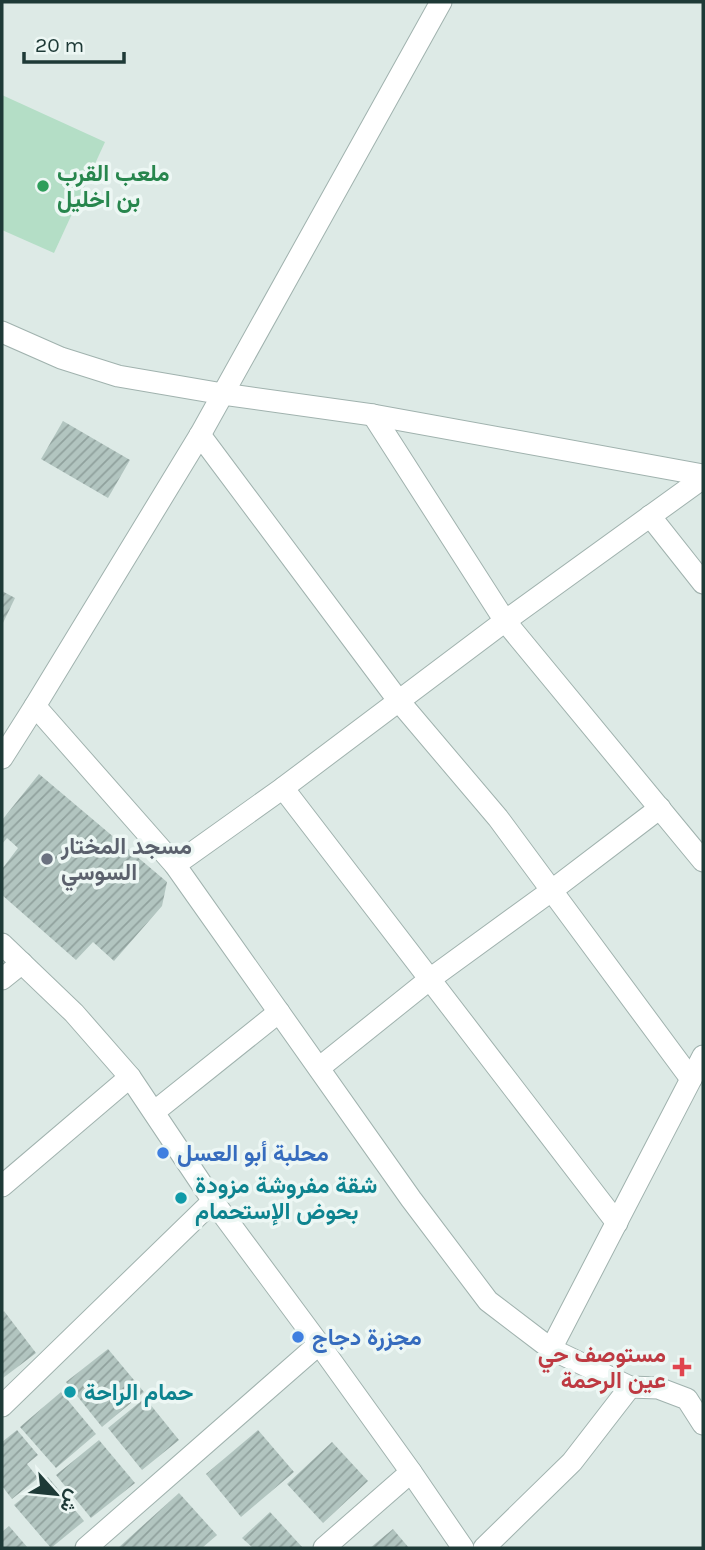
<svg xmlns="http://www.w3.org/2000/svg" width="705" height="1550" font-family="Karla,Vazirmatn,sans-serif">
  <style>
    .pitch { fill: #b4dec6 }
    .building { fill: url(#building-hatch) }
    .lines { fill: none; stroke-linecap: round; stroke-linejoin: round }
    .street-casing { stroke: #a0b2ae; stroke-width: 23 }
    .street { stroke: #fff; stroke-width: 21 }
    .leisure-dot { fill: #2e9e5b; stroke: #edf7f4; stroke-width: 2.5 }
    .worship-dot { fill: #6b7280; stroke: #edf7f4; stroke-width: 2.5 }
    .shop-dot { fill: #3f7fe0; stroke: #edf7f4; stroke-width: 2.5 }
    .culture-dot { fill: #0f9aa8; stroke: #edf7f4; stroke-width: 2.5 }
    .health-dot { fill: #e0444e; stroke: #edf7f4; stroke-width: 2.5 }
    .labels { text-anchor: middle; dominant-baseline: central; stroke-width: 7; stroke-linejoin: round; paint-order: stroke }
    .leisure-label { font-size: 23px; font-weight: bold; fill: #27864d; stroke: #edf7f4; text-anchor: start }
    .worship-label { font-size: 23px; font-weight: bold; fill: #5b616d; stroke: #edf7f4; text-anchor: start }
    .shop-label { font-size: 23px; font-weight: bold; fill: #366cbe; stroke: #edf7f4; text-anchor: start }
    .culture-label { font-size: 23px; font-weight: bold; fill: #0d838f; stroke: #edf7f4; text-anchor: start }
    .health-label { font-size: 23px; font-weight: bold; fill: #be3a42; stroke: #edf7f4; text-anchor: end }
  </style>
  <defs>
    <pattern id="building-hatch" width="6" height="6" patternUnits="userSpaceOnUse" patternTransform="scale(1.75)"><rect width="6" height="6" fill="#b2c5c0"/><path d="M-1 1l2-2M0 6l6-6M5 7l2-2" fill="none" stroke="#90a19d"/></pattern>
  </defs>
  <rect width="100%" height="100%" fill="#ddeae6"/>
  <polygon class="pitch" points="2,95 105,142 54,253 2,230"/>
  <g class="building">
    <polygon points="63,421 130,460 108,498 41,459"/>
    <polygon points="2,591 15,598 2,625"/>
    <polygon points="39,774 167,882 162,906 114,961 93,942 76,960 2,895 2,869 18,848 7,838 2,844 2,820"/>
    <polygon points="4,1311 36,1353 3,1378 2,1376 2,1313"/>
    <polygon points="108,1349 144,1392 102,1427 66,1382"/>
    <polygon points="61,1392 96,1434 56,1468 20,1427"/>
    <polygon points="145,1398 179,1440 142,1470 108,1428"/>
    <polygon points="17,1430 38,1455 27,1464 38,1478 12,1499 2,1486 2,1442"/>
    <polygon points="258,1430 294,1472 241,1517 206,1474"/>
    <polygon points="99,1440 135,1483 91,1518 56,1475"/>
    <polygon points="332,1442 368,1481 323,1523 287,1484"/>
    <polygon points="48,1477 84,1521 51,1548 14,1505"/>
    <polygon points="179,1493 217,1535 202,1548 118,1548"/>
    <polygon points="270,1512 303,1548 253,1548 242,1538"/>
    <polygon points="9,1526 28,1548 2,1548 2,1532"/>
    <polygon points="393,1529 409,1548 370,1548"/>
  </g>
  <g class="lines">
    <defs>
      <g id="street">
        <polyline points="2,332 61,358 118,376 223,394 373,415 703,475"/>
        <polyline points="373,415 505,621 703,861"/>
        <polyline points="200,435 398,700 498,818 691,1079"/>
        <polyline points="650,516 703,583"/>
        <polyline points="35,706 175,865 411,1199 488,1301 551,1349 630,1387 658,1388 687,1399 703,1424"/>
        <polyline points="2,758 35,706 200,435 441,2"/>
        <polyline points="283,788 617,1223"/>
        <polyline points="175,865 283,788 505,621 703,478"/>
        <polyline points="2,944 74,1013 130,1077 213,1201 319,1344 411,1472 463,1548"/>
        <polyline points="2,979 22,963"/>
        <polyline points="319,1068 430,979 551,891 660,808"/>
        <polyline points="154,1112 279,1012"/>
        <polyline points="2,1186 130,1077"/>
        <polyline points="551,1349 703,1056"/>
        <polyline points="2,1406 213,1201"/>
        <polyline points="86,1548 319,1344"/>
        <polyline points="324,1548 411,1472"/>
        <polyline points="484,1548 572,1462 630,1387"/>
      </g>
    </defs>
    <use href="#street" class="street-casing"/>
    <use href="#street" class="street"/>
  </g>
  <circle class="leisure-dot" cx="43" cy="186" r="7"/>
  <circle class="worship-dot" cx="47" cy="859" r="7"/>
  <g class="shop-dot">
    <circle cx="163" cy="1153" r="7"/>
    <circle cx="298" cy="1337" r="7"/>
  </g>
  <g class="culture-dot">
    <circle cx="181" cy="1198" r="7"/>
    <circle cx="70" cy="1392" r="7"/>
  </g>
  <path class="health-dot" d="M678.5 1356.5h7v7h7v7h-7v7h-7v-7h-7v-7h7z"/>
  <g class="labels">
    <g class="leisure-label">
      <text x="57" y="173">ملعب القرب<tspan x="57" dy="26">بن اخليل</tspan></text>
    </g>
    <g class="worship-label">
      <text x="61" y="846">مسجد المختار<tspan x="61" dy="26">السوسي</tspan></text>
    </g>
    <g class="shop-label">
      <text x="177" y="1153">محلبة أبو العسل</text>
      <text x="312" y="1337">مجزرة دجاج</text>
    </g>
    <g class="culture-label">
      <text x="195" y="1185">شقة مفروشة مزودة<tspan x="195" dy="26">بحوض الإستحمام</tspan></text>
      <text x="84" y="1392">حمام الراحة</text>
    </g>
    <g class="health-label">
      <text x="666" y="1354">مستوصف حي<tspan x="666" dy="26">عين الرحمة</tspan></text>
    </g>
  </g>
  <rect width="705" height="1550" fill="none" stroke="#1e3a37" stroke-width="7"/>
  <g transform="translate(56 1494) rotate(117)" stroke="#edf7f4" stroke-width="5" paint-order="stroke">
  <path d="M0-5L12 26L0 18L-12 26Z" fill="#1e3a37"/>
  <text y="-10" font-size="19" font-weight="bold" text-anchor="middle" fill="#1e3a37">ش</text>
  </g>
  <path d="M24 52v10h100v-10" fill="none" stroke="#1e3a37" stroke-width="3.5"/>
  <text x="35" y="52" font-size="21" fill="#1e3a37" stroke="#edf7f4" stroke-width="5" paint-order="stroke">20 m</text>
</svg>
